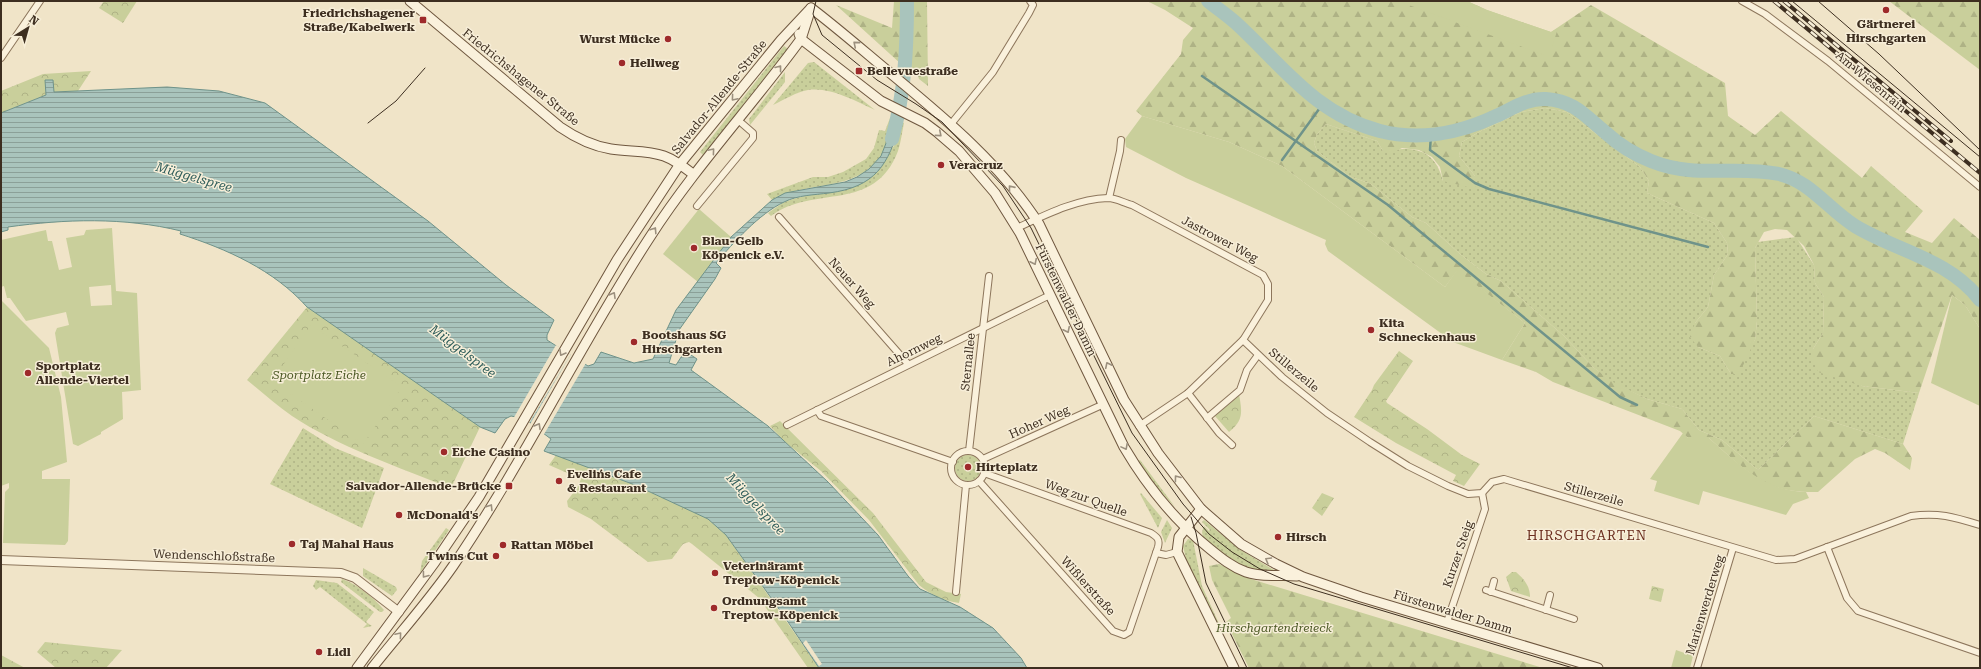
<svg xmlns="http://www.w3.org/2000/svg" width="1981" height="669" font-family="'Roboto Serif',serif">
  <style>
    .grass { fill: url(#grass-dots) }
    .forest { fill: url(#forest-firs) }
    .park { fill: url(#park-crowns) }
    .garden { fill: #c9cf9b; fill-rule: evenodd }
    .water { fill: url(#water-rules); stroke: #6f938a }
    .pier { fill: #f0e4c8 }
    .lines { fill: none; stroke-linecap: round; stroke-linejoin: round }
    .stream { stroke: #6f938a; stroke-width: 2.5 }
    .river { stroke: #a9c4bc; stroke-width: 14 }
    .minor-casing { stroke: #8d765c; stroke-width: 8 }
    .tertiary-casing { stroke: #8d765c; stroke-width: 10 }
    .secondary-casing { stroke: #6f573f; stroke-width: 11 }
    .minor { stroke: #faf1dc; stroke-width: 6 }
    .tertiary { stroke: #faf1dc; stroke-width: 8 }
    .secondary { stroke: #faf1dc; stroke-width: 9 }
    .tram { stroke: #3d2e20; stroke-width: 1 }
    .rail-casing { stroke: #3d2e20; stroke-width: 4 }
    .rail { stroke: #f7eed8; stroke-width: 2.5; stroke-dasharray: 8; stroke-linecap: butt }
    .oneway { stroke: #9c907e }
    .poi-dot { fill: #9e2a2b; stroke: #f7eed8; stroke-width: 1.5 }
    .labels { text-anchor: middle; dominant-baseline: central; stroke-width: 3; stroke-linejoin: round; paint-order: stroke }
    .poi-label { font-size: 12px; font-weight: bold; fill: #3d2e20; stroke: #f7eed8; text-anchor: start }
    .street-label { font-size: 12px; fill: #3d2e20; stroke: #f7eed8 }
    .park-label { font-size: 12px; font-style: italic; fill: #4d5a26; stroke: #f7eed8 }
    .water-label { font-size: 13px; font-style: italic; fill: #2f5d5a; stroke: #f7eed8 }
    .neighbourhood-label { font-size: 13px; letter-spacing: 1px; fill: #6b2e1e; stroke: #f7eed8 }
  </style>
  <defs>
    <pattern id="grass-dots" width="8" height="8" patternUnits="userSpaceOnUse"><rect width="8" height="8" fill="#c9cf9b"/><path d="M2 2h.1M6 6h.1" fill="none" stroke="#aeb285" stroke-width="1.8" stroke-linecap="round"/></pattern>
    <pattern id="forest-firs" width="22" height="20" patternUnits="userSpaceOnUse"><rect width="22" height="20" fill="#c9cf9b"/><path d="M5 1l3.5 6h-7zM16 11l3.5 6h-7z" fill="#aeb285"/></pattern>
    <pattern id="park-crowns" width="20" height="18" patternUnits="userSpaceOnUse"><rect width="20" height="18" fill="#c9cf9b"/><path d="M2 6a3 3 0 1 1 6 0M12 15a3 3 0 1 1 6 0" fill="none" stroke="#aeb285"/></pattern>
    <pattern id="water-rules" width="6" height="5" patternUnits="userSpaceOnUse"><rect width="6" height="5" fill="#a9c4bc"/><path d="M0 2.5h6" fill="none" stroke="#8ba098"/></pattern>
  </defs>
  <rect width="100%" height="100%" fill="#f0e4c8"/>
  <g class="grass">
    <polygon points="784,46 788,49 703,155 700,152"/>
    <path d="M814,62L875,110C855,101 831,87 808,90C796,92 784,100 773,105L808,63Z"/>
    <polygon points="785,72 785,82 750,125 749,119"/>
    <path d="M1545,108L1567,112L1640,167L1649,181L1647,193L1714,223L1727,243L1728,254L1714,275L1708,307L1695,323L1698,347L1720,356L1731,374L1755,340L1757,321L1755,248L1758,242L1796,237L1814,265L1815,283L1824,297L1823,333L1813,349L1862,386L1919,393L1903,444L1814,416L1758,470L1722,440L1699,430L1682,409L1647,399L1613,383L1593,367L1564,336L1501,281L1486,274L1460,254L1426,223L1412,217L1371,184L1349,176L1317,151L1314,143L1317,134L1326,124L1377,141L1383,151C1413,146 1435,148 1443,181L1475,176L1459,156L1462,142L1479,132L1521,112Z"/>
    <path d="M890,118L895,120C890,131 887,147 880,157C854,193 807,180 772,200L767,194L813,177H828L843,172L866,159L874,148L879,130L885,131Z"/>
    <path d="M900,122L904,123C902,132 901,142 898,151C874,214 814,184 771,216L768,213L784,202L800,197L854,187L894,146Z"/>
    <polygon points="303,428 335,448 384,468 362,528 270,484"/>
    <circle cx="968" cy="468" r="13"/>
    <polygon points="1140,460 1175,507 1153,484 1137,462"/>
    <polygon points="1141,493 1162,518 1158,528 1140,494"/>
    <polygon points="1167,520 1172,528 1165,543 1161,532"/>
    <polygon points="1204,520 1239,549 1277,572 1252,572 1238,566 1204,541 1202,532 1204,526 1209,531 1210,530 1202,522"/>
    <polygon points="446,528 449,530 420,573 422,561"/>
    <polygon points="1188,539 1193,540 1202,586 1221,628 1221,633 1188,567 1183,546"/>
    <polygon points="363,568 396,587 397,590 392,596 363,576"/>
    <path d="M342,579C357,584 374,598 384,610L382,612H380L341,582Z"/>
    <polygon points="316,580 337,583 374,612 366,622 372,626 363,628 367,624 320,587 316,590 313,586"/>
  </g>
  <g class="forest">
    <polygon points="894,1 927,1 928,86 919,79 917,73 901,64 836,5 892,28"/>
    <path d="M1147,1H1467L1487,10L1551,32L1591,5L1725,83L1728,116L1755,135L1781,111L1862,178L1871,166L1923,211L1905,232L1932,243L1954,218L1980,240V329L1965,305L1952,295L1919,393L1862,386L1818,372L1813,360V349L1823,333L1824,297L1815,283L1814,265L1804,246L1787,230L1775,229L1764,232L1755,248L1757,321L1755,340L1739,374H1731L1720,356L1698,347L1690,337L1695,323L1708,307L1714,275L1728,254L1727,243L1714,223L1647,193L1649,181L1640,167L1567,112L1545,108L1521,112L1479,132L1462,142L1459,156L1475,176L1476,189L1443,181L1440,167L1432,157L1419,150L1402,148L1390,154L1383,151L1377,141L1326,124L1317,134L1314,143L1317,151L1349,176L1371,184L1412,217L1426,223L1460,254L1486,274L1501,281L1564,336L1593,367L1613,382L1647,399L1682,409L1699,430L1722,440L1758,470L1814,416L1903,444L1912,458L1910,470L1885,453L1875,449L1855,459L1818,492C1802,492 1785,491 1770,485C1747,474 1727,454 1709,438H1688L1680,431L1553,382L1536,372L1502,360L1525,323L1457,271L1445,287L1282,166L1229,142L1142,116L1136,111L1181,54L1183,40L1193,28L1165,10Z"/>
    <polygon points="1889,1 1980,1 1980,70"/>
    <polygon points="1219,564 1251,579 1543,668 1249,668 1226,622 1231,618 1212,580 1209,566"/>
  </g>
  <g class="park">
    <polygon points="104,1 137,1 123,23 99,8"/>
    <polygon points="91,71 78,91 54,92 45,80 46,95 1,113 1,91 43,74"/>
    <path d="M307,307L480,427L451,488C400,468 337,446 292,416C276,405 262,392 247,380Z"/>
    <polygon points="1399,351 1413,361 1386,401 1387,403 1427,429 1462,455 1480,464 1464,486 1453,481 1456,475 1396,443 1354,417 1372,390 1374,385"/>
    <path d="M1239,394C1242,412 1244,420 1229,432L1215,416Z"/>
    <path d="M780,421L873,513L926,582L946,592L961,594L959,603C944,601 931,595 919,585L869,520L821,471L785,442L770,426Z"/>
    <polygon points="556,455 635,485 708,519 726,535 819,668 808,668 759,598 692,544 689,542 683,544 672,559 648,562 591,519 568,507 567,501 577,488 581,479 549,465"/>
    <polygon points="1322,493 1334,498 1322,516 1312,508"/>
    <path d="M1512,572H1516C1524,579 1530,586 1530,597L1511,591L1506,577Z"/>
    <polygon points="1652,586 1664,589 1661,602 1649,599"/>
    <polygon points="45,642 122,650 106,668 56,668 37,652"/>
    <polygon points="1,655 25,668 1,668"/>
  </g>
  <g class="garden">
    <polygon points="1398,1 1467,1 1487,10 1551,32 1558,28 1552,47 1544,55"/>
    <polygon points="1142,116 1229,142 1282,166 1445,287 1457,270 1525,323 1502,360 1453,342 1328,251 1325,244 1326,240 1186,178 1126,147 1125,139"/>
    <polygon points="699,209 731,237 698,282 663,254"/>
    <path d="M112,228L116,291L137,293L141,390L122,392L123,419L101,432V434L78,446L73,444L55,333L57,328L69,325L66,312L26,321L10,298H7L4,286L1,287V240L46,230L48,241H52L59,270L72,267L66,238L84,235L86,230ZM111,285L112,305L91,306L89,287Z"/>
    <polygon points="1952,295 1965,305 1980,329 1980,406 1931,383"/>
    <polygon points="1,300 49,348 61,397 67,462 42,471 42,479 70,479 68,541 65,545 3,543 5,492 9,488 9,483 1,486"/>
    <polygon points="311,325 402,387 363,444 272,381"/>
    <path d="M1683,433L1688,438H1709C1737,463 1766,492 1806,492L1809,498L1793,504L1786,515L1703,491L1699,505L1654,491L1657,481L1650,479Z"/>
    <polygon points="1676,650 1693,656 1690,668 1671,668"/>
  </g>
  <path class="water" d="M45,80H53L54,92L167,87L219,91L265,103L428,221L506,285L554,320L547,335V340L588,366L594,364L601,352L634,363L653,359L676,310L731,237L772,200L785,193L845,182L857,177L869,169L881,156L895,120L900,122C889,165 875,187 829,193C814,195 798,195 784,202C759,214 734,242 716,263L721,268L715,279L679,330L669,363L676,365L685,351L697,359L691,370L768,426L828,482L878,535L908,576L920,589L960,607L993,628L1021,658L1027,668H819L784,616L726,535L708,519L635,485L544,451L551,439L543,433L546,427C532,425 527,423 519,412L516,417L511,416L505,419L495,433L480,427L307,307C274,270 227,249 180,234L181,231C124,217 65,219 8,227V230L1,232V113L46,95Z"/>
  <g class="pier">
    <polygon points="556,345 571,354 528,425 526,424 527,419 519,415 517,419 513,419"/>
    <polygon points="571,354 586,363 543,436 541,433 543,427 536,423 534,427 529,426"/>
    <polygon points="806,640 822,664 819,666 803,643"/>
  </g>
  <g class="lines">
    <g class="stream">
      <polyline points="1202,76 1388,205 1620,397 1637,405"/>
      <polyline points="1431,135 1430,150 1475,183 1489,189 1708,247"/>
      <polyline points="1282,160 1322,105"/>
    </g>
    <g class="river">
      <path d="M1208,1C1217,8 1227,15 1236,23C1282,65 1315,114 1380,131C1419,141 1460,133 1496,116C1512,109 1527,98 1546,99C1575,101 1585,116 1606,133C1618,144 1636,155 1651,161C1695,179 1735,165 1779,174C1810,181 1828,209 1855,226C1896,251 1949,259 1980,300"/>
      <path d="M892,139C905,93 907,48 907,1"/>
    </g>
    <defs>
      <g id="minor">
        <polyline points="1742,1 1765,14 1828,61 1980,187"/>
        <polyline points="1,58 40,1"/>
        <polyline points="951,124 993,72 1029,13 1033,5 1030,1"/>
        <polyline points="1109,198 1120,151 1121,140"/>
        <polyline points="697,206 753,138 753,133 738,120"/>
        <polyline points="779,217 908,364"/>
        <path d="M1017,228C1045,215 1076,199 1108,198C1116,198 1124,203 1132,205L1263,275L1268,284V300L1243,340L1188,393L1139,426"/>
        <path d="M1243,340L1282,377L1327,413L1370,442L1408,466L1448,486L1468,494L1482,493L1492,482L1504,479L1776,560L1795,559L1911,516C1938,512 1954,517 1980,525"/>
        <polyline points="1188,393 1219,433 1232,445"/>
        <polyline points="817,410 821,416 953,462"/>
        <polyline points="1207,418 1240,390 1247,370 1258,355"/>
        <polyline points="787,425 1050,295"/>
        <polyline points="969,451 989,276"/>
        <circle cx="968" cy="468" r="17"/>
        <polyline points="983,459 1104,404"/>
        <path d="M979,481L1113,631L1124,635L1129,632L1158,547C1160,539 1157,537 1151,533L984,473"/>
        <polyline points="1827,547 1847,598 1858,611 1980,653"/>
        <polyline points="1156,553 1166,555 1177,552"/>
        <polyline points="1486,590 1574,619"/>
        <polyline points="956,592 966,485"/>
        <polyline points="1491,592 1494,581"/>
        <polyline points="1546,610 1550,595"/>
        <polyline points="1447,622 1485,509 1482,493"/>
        <polyline points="1697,668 1733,548"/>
      </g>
      <polyline id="tertiary" points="1,560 341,573 355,578 399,612"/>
      <g id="secondary">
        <path d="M410,1L560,127C576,138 592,146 611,149C629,152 647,150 664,156C675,160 684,167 693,174"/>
        <path d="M811,8C840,30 867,54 895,77C947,120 1002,166 1039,224L1124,400L1158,453L1201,509L1241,544L1276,564L1303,577L1361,597L1598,668"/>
        <path d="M799,34L801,39L881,101L925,123L937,132L959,151L995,193L1020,233L1124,447C1147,486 1175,521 1210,549C1221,558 1232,567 1246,572C1263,578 1280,574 1297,576"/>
        <polyline points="1201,509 1179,537 1177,552 1234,668"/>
        <polyline points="357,668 435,562 479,497 617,260 680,164 781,40 811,8"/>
        <path d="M372,668C399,634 428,602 453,566C525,460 580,344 650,237C695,167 752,106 801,39L810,11"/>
      </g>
    </defs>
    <use href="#minor" class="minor-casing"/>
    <use href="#tertiary" class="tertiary-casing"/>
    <use href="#secondary" class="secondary-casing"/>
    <use href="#minor" class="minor"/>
    <use href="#tertiary" class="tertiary"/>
    <use href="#secondary" class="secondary"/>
    <g class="tram">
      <polyline points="816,1 813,14 822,35 877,80 916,104 942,122 1003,186 1031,228 1132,433 1183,504 1209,534 1232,552 1260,569 1294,584 1573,668"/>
      <polyline points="1792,1 1980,157"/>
      <polyline points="1818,1 1879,54 1980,150"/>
      <polyline points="368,123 396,101 425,68"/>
      <polyline points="1191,517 1196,533 1206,583 1247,668"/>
    </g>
    <defs>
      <g id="rail">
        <polyline points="1774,1 1980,173"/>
        <polyline points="1784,1 1951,141"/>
      </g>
    </defs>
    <use href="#rail" class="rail-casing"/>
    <use href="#rail" class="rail"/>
  </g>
  <defs><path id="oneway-chevron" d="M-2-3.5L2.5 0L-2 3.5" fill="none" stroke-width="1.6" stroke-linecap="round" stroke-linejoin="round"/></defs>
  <g class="oneway">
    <use href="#oneway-chevron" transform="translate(856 44) rotate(-140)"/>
    <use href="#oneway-chevron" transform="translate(779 68) rotate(-52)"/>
    <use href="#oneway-chevron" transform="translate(734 98) rotate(130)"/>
    <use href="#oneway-chevron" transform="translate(939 134) rotate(40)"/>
    <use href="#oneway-chevron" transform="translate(712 151) rotate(-50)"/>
    <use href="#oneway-chevron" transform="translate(1011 188) rotate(-129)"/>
    <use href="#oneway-chevron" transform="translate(654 230) rotate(-57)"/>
    <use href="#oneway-chevron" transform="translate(1034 262) rotate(64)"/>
    <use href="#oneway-chevron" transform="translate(613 295) rotate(-60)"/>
    <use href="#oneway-chevron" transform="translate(1067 330) rotate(64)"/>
    <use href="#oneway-chevron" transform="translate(562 353) rotate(120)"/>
    <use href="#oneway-chevron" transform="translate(1108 365) rotate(-116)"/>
    <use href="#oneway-chevron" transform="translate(538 426) rotate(-60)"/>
    <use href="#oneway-chevron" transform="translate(1125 447) rotate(62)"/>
    <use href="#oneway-chevron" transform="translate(1177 478) rotate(-127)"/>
    <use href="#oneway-chevron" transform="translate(490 507) rotate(-58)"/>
    <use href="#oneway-chevron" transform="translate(1268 560) rotate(-150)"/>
    <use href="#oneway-chevron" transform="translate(425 575) rotate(127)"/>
    <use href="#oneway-chevron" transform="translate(399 635) rotate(-50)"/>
  </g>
  <g class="poi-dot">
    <circle cx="1886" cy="10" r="4"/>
    <rect x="419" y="16" width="8" height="8" rx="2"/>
    <circle cx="668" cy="39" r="4"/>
    <circle cx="622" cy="63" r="4"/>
    <rect x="855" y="67" width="8" height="8" rx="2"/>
    <circle cx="941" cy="165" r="4"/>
    <circle cx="694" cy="248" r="4"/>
    <circle cx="1371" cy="330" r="4"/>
    <circle cx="634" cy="342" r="4"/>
    <circle cx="28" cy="373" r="4"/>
    <circle cx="444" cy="452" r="4"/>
    <circle cx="968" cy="467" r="4"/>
    <circle cx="559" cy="481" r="4"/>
    <rect x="505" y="482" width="8" height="8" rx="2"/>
    <circle cx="399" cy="515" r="4"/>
    <circle cx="1278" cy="537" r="4"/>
    <circle cx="292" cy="544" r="4"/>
    <circle cx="503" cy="545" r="4"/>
    <circle cx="496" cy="556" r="4"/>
    <circle cx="715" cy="573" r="4"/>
    <circle cx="714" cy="608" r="4"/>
    <circle cx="319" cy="652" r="4"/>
  </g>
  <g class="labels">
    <g class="poi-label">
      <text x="415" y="13" text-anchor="end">Friedrichshagener<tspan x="415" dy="14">Straße/Kabelwerk</tspan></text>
      <text x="1886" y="24" text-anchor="middle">Gärtnerei<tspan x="1886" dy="14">Hirschgarten</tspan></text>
      <text x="660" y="39" text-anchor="end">Wurst Mücke</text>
      <text x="630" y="63">Hellweg</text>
      <text x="867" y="71">Bellevuestraße</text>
      <text x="949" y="165">Veracruz</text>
      <text x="702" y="241">Blau-Gelb<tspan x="702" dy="14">Köpenick e.V.</tspan></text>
      <text x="1379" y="323">Kita<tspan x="1379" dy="14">Schneckenhaus</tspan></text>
      <text x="642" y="335">Bootshaus SG<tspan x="642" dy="14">Hirschgarten</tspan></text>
      <text x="36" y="366">Sportplatz<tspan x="36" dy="14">Allende-Viertel</tspan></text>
      <text x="452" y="452">Eiche Casino</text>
      <text x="976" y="467">Hirteplatz</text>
      <text x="567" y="474">Evelin´s Cafe<tspan x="567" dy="14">&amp; Restaurant</tspan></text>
      <text x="501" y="486" text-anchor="end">Salvador-Allende-Brücke</text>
      <text x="407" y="515">McDonald's</text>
      <text x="1286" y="537">Hirsch</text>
      <text x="300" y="544">Taj Mahal Haus</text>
      <text x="511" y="545">Rattan Möbel</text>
      <text x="488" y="556" text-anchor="end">Twins Cut</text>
      <text x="723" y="566">Veterinäramt<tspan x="723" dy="14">Treptow-Köpenick</tspan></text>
      <text x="722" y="601">Ordnungsamt<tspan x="722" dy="14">Treptow-Köpenick</tspan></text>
      <text x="327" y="652">Lidl</text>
    </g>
    <g class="street-label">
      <text transform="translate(521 77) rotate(39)">Friedrichshagener Straße</text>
      <text transform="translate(1871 82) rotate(40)">Am Wiesenrain</text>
      <text transform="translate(719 97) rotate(-51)">Salvador-Allende-Straße</text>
      <text transform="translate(1220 239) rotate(28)">Jastrower Weg</text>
      <text transform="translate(852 283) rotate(48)">Neuer Weg</text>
      <text transform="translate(1066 300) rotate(64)">Fürstenwalder Damm</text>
      <text transform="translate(914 350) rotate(-26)">Ahornweg</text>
      <text transform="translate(968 362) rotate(-84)">Sternallee</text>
      <text transform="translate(1294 370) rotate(40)">Stillerzeile</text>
      <text transform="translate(1039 422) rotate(-24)">Hoher Weg</text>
      <text transform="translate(1594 494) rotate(16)">Stillerzeile</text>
      <text transform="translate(1086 498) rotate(20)">Weg zur Quelle</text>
      <text transform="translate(1458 554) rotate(-71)">Kurzer Steig</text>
      <text transform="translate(214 556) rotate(2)">Wendenschloßstraße</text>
      <text transform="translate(1088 586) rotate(48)">Wißlerstraße</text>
      <text transform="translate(1705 605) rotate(-73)">Marienwerderweg</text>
      <text transform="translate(1453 612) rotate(17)">Fürstenwalder Damm</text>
    </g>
    <g class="park-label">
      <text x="319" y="375">Sportplatz Eiche</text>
      <text x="1274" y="628">Hirschgartendreieck</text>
    </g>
    <g class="water-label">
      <text transform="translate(194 177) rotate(16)">Müggelspree</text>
      <text transform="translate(463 351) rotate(37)">Müggelspree</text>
      <text transform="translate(756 504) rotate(47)">Müggelspree</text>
    </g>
    <g class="neighbourhood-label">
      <text x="1587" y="535">HIRSCHGARTEN</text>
    </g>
  </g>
  <rect width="1981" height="669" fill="none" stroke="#3d2e20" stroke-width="4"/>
  <g transform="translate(28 28) rotate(37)" stroke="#f7eed8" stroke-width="3" paint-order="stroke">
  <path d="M0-3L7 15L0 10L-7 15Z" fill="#3d2e20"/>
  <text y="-6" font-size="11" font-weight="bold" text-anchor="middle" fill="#3d2e20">N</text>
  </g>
</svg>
